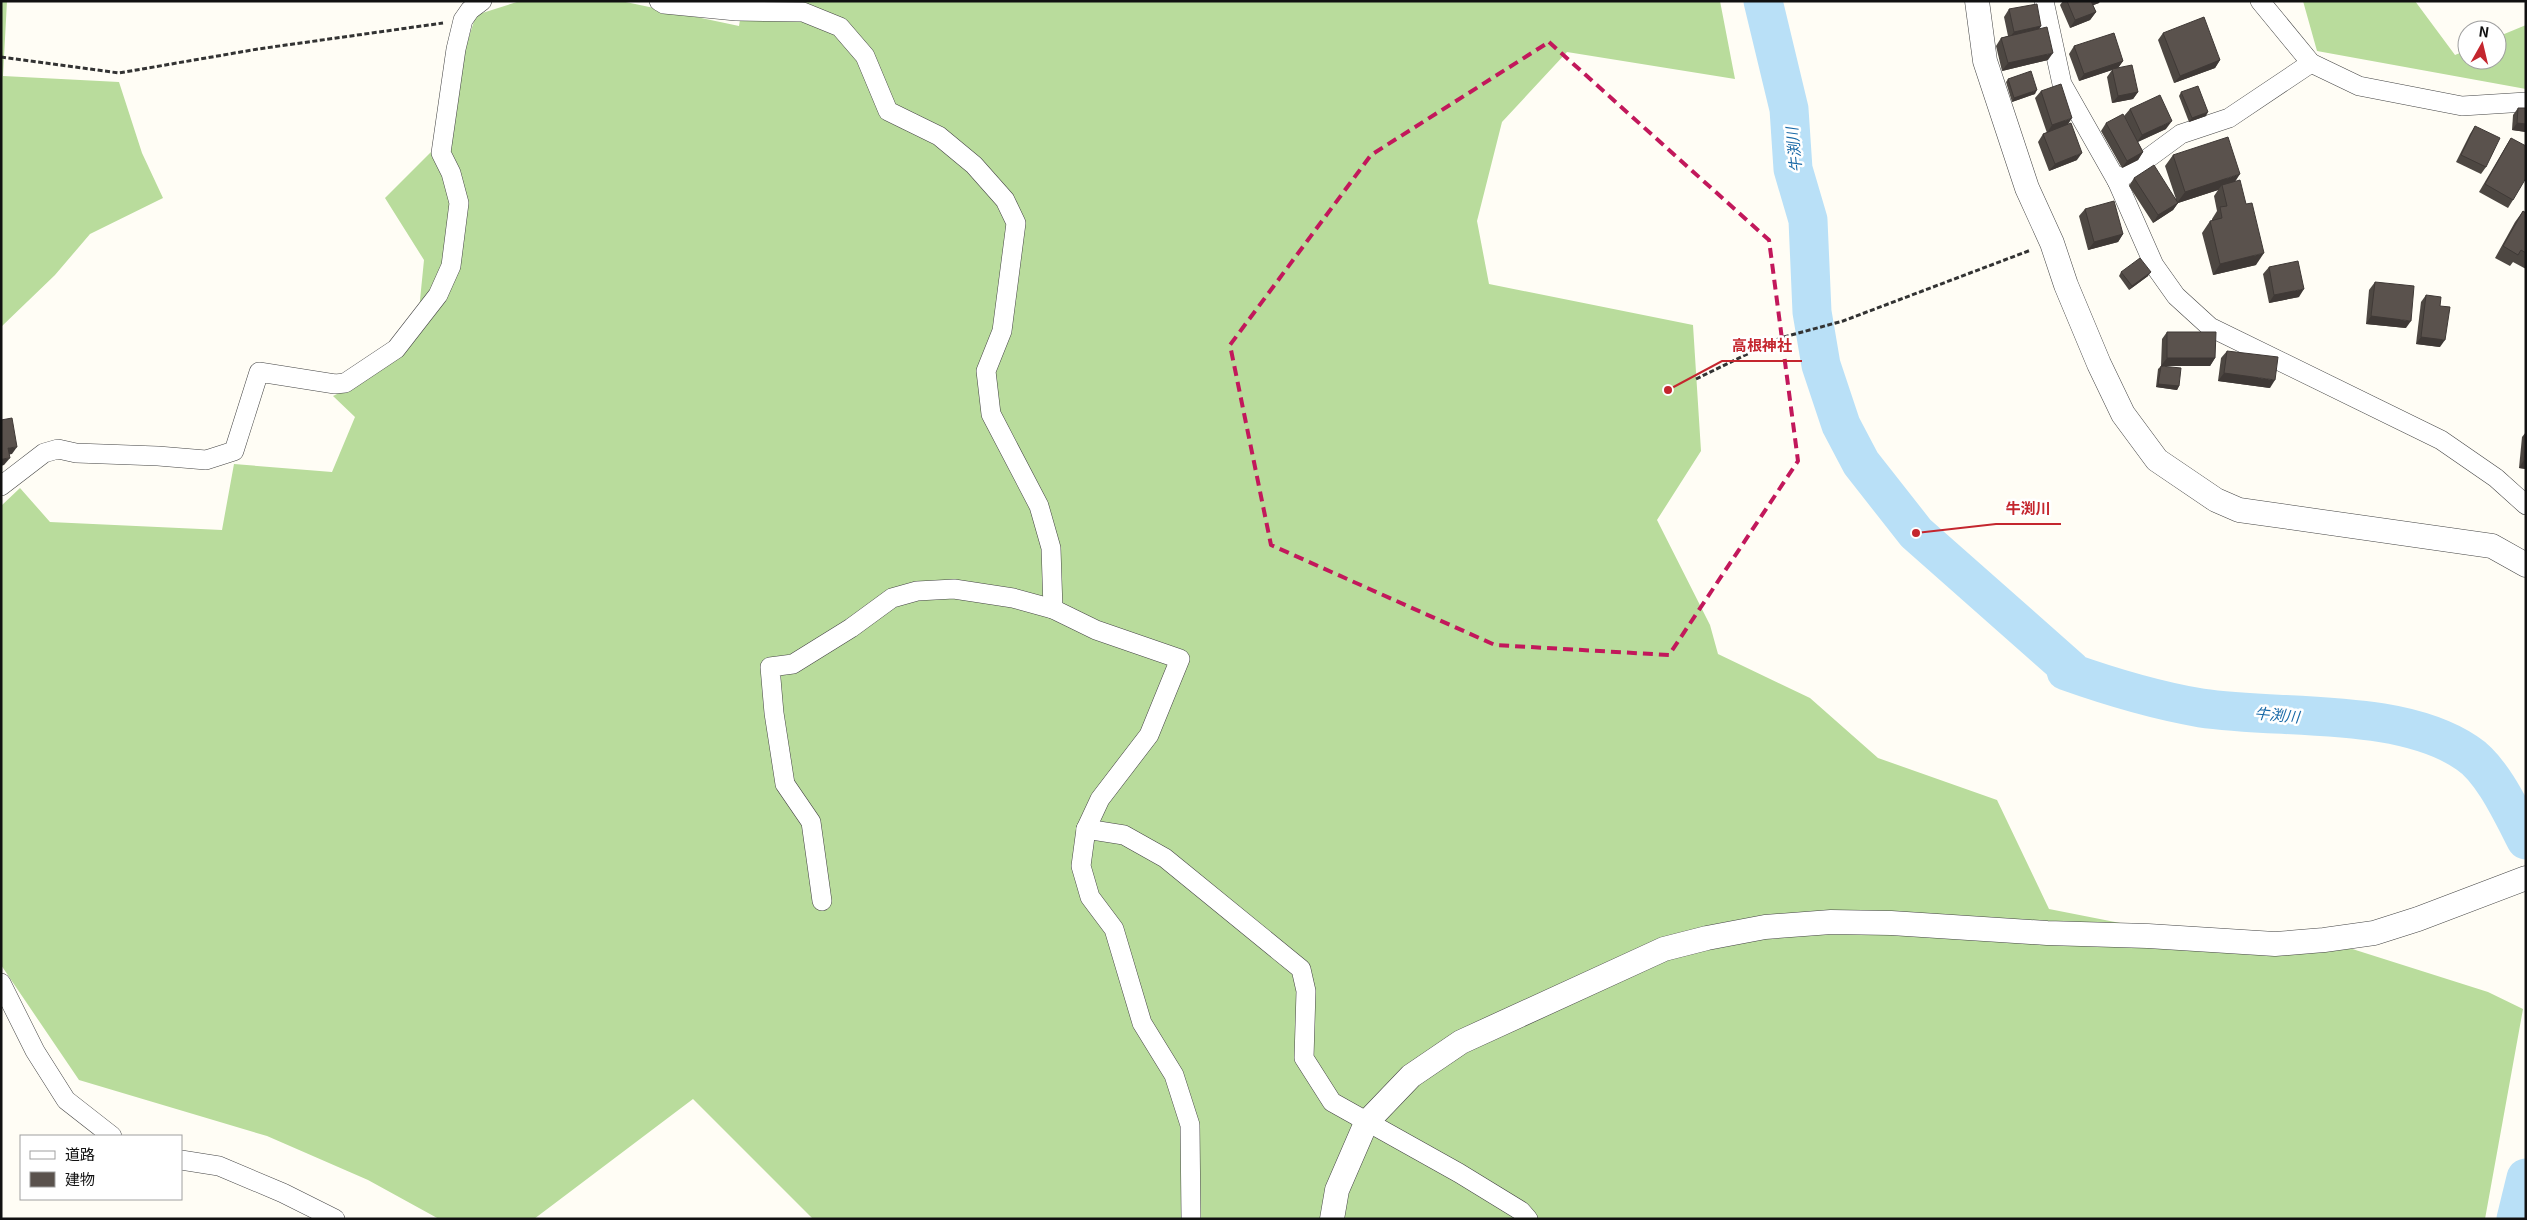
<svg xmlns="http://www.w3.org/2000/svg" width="2527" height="1220" font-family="Georgia,'Noto Sans JP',serif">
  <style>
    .forest { fill: #b9dc9c }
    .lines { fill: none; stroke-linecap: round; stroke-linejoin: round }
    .river { stroke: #b9e0f7; stroke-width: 39 }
    .minor-casing { stroke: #444; stroke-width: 20 }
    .tertiary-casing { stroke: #444; stroke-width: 25 }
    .path { stroke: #333; stroke-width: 3; stroke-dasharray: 5 2.5; stroke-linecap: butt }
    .minor { stroke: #fff; stroke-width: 19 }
    .tertiary { stroke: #fff; stroke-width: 24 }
    .wall { fill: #4d4742 }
    .shaded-wall { fill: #3f3936 }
    .building { fill: #5a524d; stroke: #3f3936 }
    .marked { fill: none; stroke: #c2185b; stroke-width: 4; stroke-dasharray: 10 6; stroke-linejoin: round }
    .labels { text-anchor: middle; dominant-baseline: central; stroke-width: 5; stroke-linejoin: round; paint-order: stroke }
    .water-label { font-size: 15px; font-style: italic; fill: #1768a6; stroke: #fff }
    .leader { fill: none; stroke: #c4262e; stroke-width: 2 }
    .callout-dot { fill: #c4262e; stroke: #fff; stroke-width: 2 }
    .callout-label { font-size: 15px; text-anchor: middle; font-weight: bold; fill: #c4262e; stroke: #fff; stroke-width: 5; stroke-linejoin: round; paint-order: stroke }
  </style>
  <rect width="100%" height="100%" fill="#fffdf5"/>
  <g class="forest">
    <polygon points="1,1 7,1 3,76 119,82 142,153 163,198 90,234 55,275 1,327"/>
    <polygon points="520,1 621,1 739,26 743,1 1720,1 1735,79 1567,52 1502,122 1477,221 1489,284 1693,325 1701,451 1657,520 1710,625 1718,654 1810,698 1878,758 1997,800 2049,909 2242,947 2324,940 2488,992 2523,1009 2485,1219 813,1219 693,1099 534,1219 439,1219 368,1180 267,1136 79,1080 1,965 1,506 20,488 50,522 222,530 234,464 332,472 355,417 333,396 349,388 418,320 424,260 385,198 432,151 476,15"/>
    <polygon points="2303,1 2415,1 2455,55 2467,50 2467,60 2497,60 2497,37 2526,25 2526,89 2317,51"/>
  </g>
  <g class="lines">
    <g class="river">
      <path d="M1763,1L1789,109L1793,169L1808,220L1812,312L1821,365L1841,425L1861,463L1916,533L2071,670L2066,671C2111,687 2154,700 2201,708C2282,720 2399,707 2467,753C2492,769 2512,813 2526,840"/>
      <polyline points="2516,1219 2526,1178"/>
    </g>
    <defs>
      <g id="minor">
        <polyline points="659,1 664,4 736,11 803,12 840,27 865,56 888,111 939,136 974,165 1005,200 1016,223 1002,331 986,371 991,414 1039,506 1051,548 1053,609"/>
        <polyline points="2044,1 2062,84 2117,181 2154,265 2176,296 2210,327 2441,440 2496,478 2526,505"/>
        <polyline points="2260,1 2311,63"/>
        <polyline points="2117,181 2181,134 2229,118 2311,63 2359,86 2462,106 2526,102"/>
        <polyline points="1,486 44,453 58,449 76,453 158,456 206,460 234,451 259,372 335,384 345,383 396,349 438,295 451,266 459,203 451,173 441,153 456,49 463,20 470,10 482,1"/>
        <polyline points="1086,829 1124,835 1165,858 1301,969 1306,991 1304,1058 1332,1102 1459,1173 1521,1211 1528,1219"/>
        <polyline points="822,901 811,822 785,784 774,713 770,667 793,664 851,628 892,598 917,591 954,589 1013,598 1053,609 1096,630 1180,659 1149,735 1100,799 1086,829 1081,866 1090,897 1114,929 1142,1023 1174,1075 1190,1125 1191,1219"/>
        <polyline points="1,983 35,1051 66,1100 112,1136"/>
        <polyline points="181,1160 219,1166 283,1193 335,1219"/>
      </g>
      <g id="tertiary">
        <polyline points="1977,1 1985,61 2027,188 2052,243 2066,285 2099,364 2123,414 2157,460 2216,500 2239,510 2492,546 2526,565"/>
        <polyline points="1332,1219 1337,1190 1366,1123 1411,1076 1461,1042 1664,949 1707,938 1765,927 1831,922 1891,923 2047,933 2148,936 2275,944 2324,940 2374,933 2418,919 2526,878"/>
      </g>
    </defs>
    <use href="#minor" class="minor-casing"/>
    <use href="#tertiary" class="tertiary-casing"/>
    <g class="path">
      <polyline points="1,57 119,73 258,49 443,23"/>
      <polyline points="1696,379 1780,338 1843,321 2031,250"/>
    </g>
    <use href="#minor" class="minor"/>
    <use href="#tertiary" class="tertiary"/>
  </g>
  <g class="wall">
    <polygon points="2063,1 2100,1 2099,3 2093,5 2096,12 2090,20 2070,28 2060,5"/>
    <polygon points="2009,9 2041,26 2039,29 2048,60 2002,71 1996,46 2001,38 2008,36 2004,17"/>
    <polygon points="2163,33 2220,60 2215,68 2174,83 2158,40"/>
    <polygon points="2074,46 2123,61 2118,68 2138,92 2133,99 2112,103 2107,77 2112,70 2079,81 2069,54"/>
    <polygon points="2008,79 2035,94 2012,102 2006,82"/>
    <polygon points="2041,91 2068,124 2077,160 2049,171 2038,142 2043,134 2047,133 2035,98"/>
    <polygon points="2181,92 2206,116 2189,122 2179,96"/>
    <polygon points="2518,108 2526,108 2526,132 2512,130 2513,115"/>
    <polygon points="2130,109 2166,129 2138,142 2143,152 2138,160 2122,168 2101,131 2106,123 2128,124 2124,116"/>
    <polygon points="2475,126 2486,167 2481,174 2456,162 2470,134"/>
    <polygon points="2511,138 2513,200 2508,208 2479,192 2506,146"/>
    <polygon points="2173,155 2235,182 2256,265 2213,275 2202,233 2210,221 2212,221 2212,219 2217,211 2214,196 2218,190 2178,203 2173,210 2153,223 2129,186 2134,178 2176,199 2165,166"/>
    <polygon points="2085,209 2123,234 2118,242 2088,250 2079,216"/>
    <polygon points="2523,211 2526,213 2526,269 2513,262 2510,266 2495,258 2515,222"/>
    <polygon points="2269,267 2299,297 2269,303 2263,274"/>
    <polygon points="2121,272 2148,276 2129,290 2119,276"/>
    <polygon points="2375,282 2406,328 2366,324 2369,290"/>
    <polygon points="2426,295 2440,306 2440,347 2416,344 2421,302"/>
    <polygon points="2167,332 2215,358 2210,366 2163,366 2179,386 2177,390 2156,387 2158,369 2161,366 2162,339"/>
    <polygon points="2227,351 2270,388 2218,381 2221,358"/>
    <polygon points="2526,432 2526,469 2519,468 2522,437"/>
  </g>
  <g class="shaded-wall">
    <polygon points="2090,1 2100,1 2099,3 2086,8"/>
    <polygon points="2096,12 2090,20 2070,28 2075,20"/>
    <polygon points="2041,26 2036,33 2008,39 2014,32"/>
    <polygon points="2053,53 2048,60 2002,71 2008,63"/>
    <polygon points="2220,60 2215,68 2174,83 2180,76"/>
    <polygon points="2123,61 2118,68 2079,81 2084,74"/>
    <polygon points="2037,90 2035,94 2012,102 2014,98"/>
    <polygon points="2138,92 2133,99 2112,103 2118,96"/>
    <polygon points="2208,112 2206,116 2189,122 2192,118"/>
    <polygon points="2072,118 2067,126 2047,133 2052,125"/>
    <polygon points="2172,121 2166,129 2137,142 2142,135"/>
    <polygon points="2517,123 2526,124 2526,132 2512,130"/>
    <polygon points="2143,152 2138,160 2122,168 2127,161"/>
    <polygon points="2082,153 2077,160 2049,171 2055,164"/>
    <polygon points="2240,174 2233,185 2222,185 2218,190 2178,203 2173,210 2153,223 2158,215 2177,203 2185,192"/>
    <polygon points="2123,234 2118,242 2088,250 2094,242"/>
    <polygon points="2264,253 2256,265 2213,275 2220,264"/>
    <polygon points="2151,272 2148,276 2129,290 2132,286"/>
    <polygon points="2304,289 2299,297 2269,303 2274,295"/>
    <polygon points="2371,316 2411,321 2406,328 2366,324"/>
    <polygon points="2421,337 2445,340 2440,347 2416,344"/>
    <polygon points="2167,358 2215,358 2210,366 2161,366"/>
    <polygon points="2224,373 2275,380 2270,388 2218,381"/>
    <polygon points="2158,384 2179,386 2177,390 2156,387"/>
    <polygon points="17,447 12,454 2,456 8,448"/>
    <polygon points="10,458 4,465 1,466 1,459"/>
    <polygon points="2524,460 2526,460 2526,469 2519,468"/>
  </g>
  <g class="building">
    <polygon points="2067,1 2091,1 2096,12 2075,20"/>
    <polygon points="2037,4 2041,26 2014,32 2009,9"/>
    <polygon points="2204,17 2220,60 2180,76 2163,33"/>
    <polygon points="2047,27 2053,53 2008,63 2001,38"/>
    <polygon points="2114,33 2123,61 2084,74 2074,46"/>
    <polygon points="2132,65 2138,92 2118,96 2112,69"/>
    <polygon points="2031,71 2037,90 2014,98 2008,79"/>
    <polygon points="2061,84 2072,118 2052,125 2041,91"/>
    <polygon points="2198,86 2208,112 2192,118 2181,92"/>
    <polygon points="2160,95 2172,121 2142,135 2130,109"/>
    <polygon points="2518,108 2526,108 2526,124 2517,123"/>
    <polygon points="2123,114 2143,152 2127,161 2106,123"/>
    <polygon points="2071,123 2082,153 2055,164 2043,134"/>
    <polygon points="2475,126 2500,138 2486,167 2461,155"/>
    <polygon points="2228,137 2240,174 2185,192 2173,155"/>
    <polygon points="2511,138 2526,146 2526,178 2513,200 2485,184"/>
    <polygon points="2154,165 2178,203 2158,215 2134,178"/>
    <polygon points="2240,180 2246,204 2252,203 2264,253 2220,264 2210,221 2222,218 2220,207 2227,206 2222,185"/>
    <polygon points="2114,201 2123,234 2094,242 2085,209"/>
    <polygon points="2523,211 2526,213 2526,253 2521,250 2518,255 2503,246"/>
    <polygon points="2140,258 2151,272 2132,286 2121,272"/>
    <polygon points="2298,261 2304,289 2274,295 2269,267"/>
    <polygon points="2375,282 2414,286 2411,321 2371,316"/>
    <polygon points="2426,295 2441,297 2440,306 2450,307 2445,340 2421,337"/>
    <polygon points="2167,332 2216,332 2215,358 2167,358"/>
    <polygon points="2227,351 2278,357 2275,380 2224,373"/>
    <polygon points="2161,366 2181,368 2179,386 2158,384"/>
    <polygon points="12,418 17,447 8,448 10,458 1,459 1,420"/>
    <polygon points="2526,446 2526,460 2524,460"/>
  </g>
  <path class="marked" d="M1549,42L1769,240L1798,461L1669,655L1495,645L1271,545L1230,345L1371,155Z"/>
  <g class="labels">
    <g class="water-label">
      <text transform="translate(1793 150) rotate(-96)">牛渕川</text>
      <text transform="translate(2277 714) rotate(5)">牛渕川</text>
    </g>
  </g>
  <path class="leader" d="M1668 390L1722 361H1802M1916 533L1996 524H2061"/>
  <g class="callout-dot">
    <circle cx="1668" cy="390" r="5"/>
    <circle cx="1916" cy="533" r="5"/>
  </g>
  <g class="callout-label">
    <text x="1762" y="351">高根神社</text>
    <text x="2028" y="514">牛渕川</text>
  </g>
  <rect width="2527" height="1220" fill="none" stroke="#111111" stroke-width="5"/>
  <rect x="20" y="1135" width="162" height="65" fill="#ffffff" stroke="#a0a0a0"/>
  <rect x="30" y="1151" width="25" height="8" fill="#ffffff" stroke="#a0a0a0"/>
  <text x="65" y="1160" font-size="15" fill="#111111">道路</text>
  <rect x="30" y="1172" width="25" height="15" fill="#5a524d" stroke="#a0a0a0"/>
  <text x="65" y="1185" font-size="15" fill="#111111">建物</text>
  <g transform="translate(2482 45) rotate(8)"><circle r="24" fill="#ffffff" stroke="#a0a0a0"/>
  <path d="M0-4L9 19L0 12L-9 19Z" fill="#c4262e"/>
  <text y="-8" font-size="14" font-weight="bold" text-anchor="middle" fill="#111111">N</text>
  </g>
</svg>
